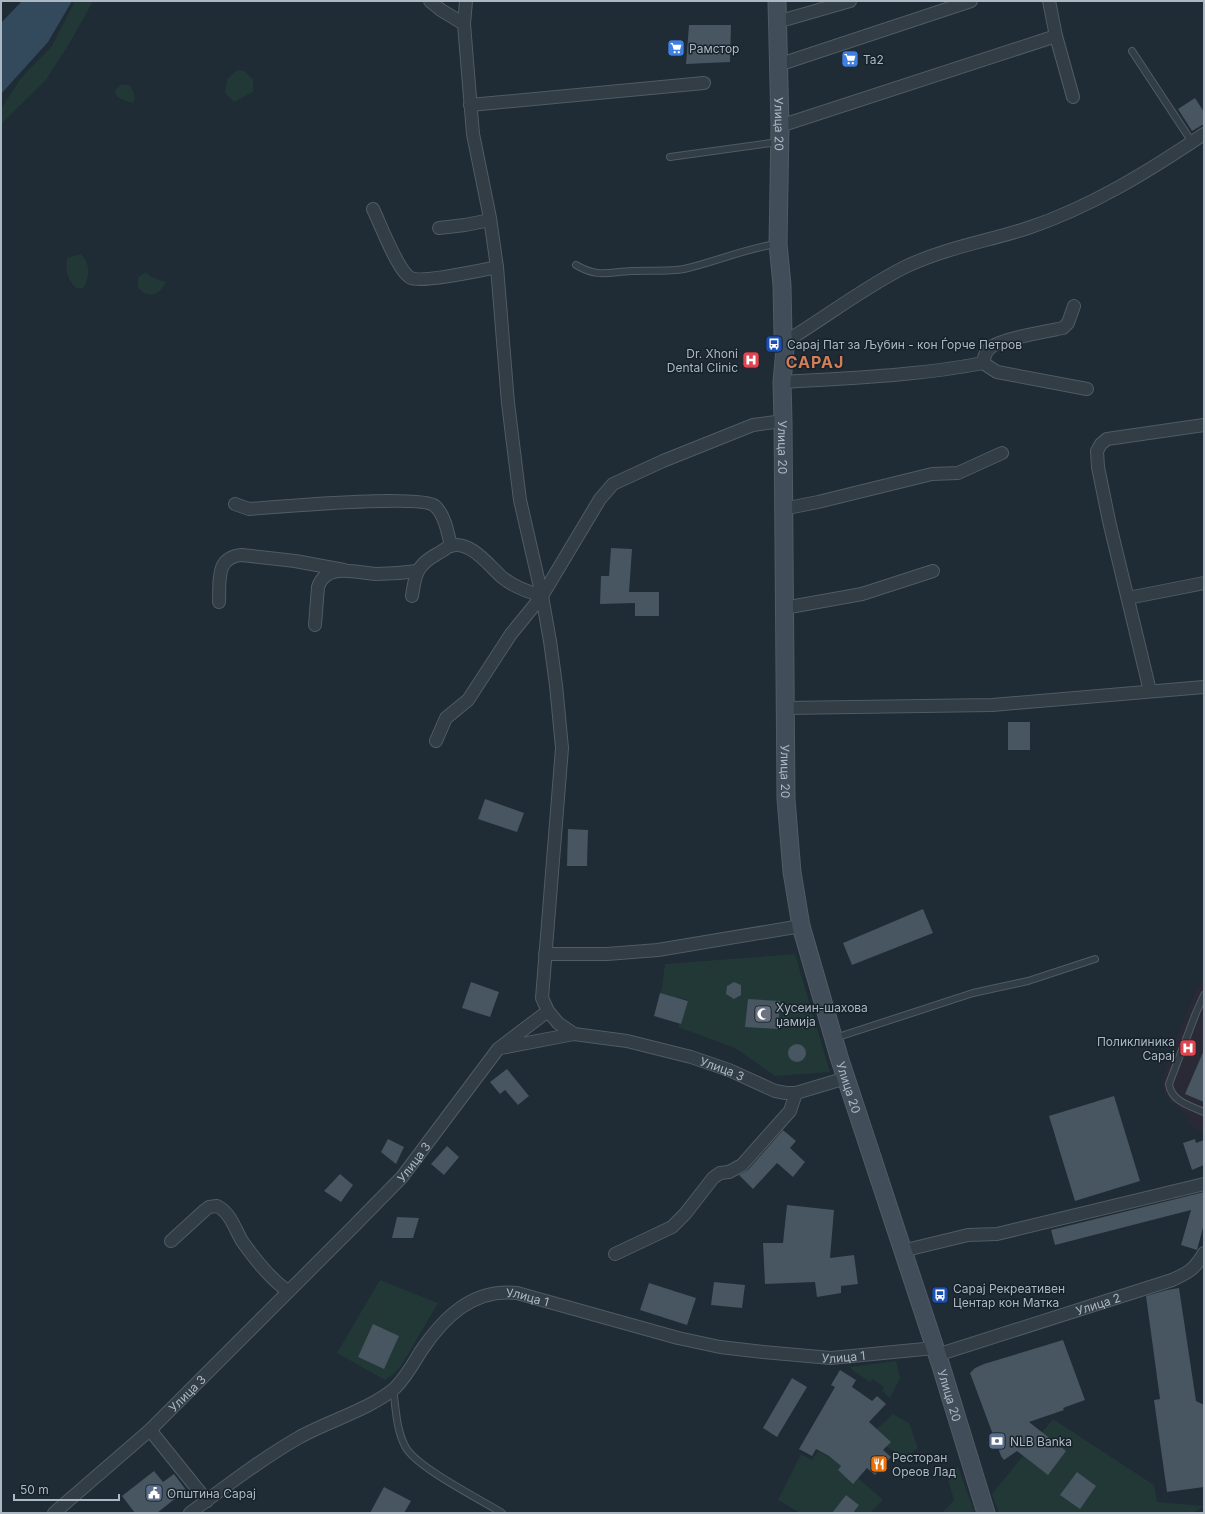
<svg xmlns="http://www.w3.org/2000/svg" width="1205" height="1514" font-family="Inter,sans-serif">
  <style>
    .medical { fill: #2a2a37 }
    .green { fill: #223837 }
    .water { fill: #334a5d }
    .building { fill: #475661 }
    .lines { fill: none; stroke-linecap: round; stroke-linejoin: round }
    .lane-casing { stroke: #505b64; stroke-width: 8 }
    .street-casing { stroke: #505b64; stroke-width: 14 }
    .secondary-casing { stroke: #505b64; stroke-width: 19 }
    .lane { stroke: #323d46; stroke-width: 6 }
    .street { stroke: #323d46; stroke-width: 12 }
    .secondary { stroke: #414d59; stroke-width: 17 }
    .labels { text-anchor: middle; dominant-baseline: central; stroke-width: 3; stroke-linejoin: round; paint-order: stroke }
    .poi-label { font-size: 12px; fill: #acb8c3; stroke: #18222a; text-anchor: start }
    .street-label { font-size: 12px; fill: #acb8c3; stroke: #18222a }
    .district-label { font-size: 16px; font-weight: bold; letter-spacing: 1px; fill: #d17e5a; stroke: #18222a }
  </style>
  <rect width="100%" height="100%" fill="#1f2b35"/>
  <polygon class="medical" points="1204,981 1204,1133 1189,1126 1189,1117 1169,1101 1165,1095 1162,1081 1164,1073 1177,1036 1195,992 1198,986"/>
  <g class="green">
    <polygon points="75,1 93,1 72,39 46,80 1,124 1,109 21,78 52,46"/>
    <polygon points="237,70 244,71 253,79 253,92 234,102 225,93 227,79"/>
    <polygon points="121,85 129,85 133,91 135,99 133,103 123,100 116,96 115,90"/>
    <path d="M81,254C91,264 90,277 83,288H76C67,279 65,270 67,258Z"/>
    <path d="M146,272L151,277L166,282C163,290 155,297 146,294C143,293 140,289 138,288V277Z"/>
    <polygon points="795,954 830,1072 775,1076 735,1048 678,1027 688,1000 660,994 662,987 665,964"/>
    <polygon points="380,1280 438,1303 401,1366 393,1374 385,1380 337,1353"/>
    <polygon points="896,1361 900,1378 890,1398 882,1391 884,1387 873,1379 870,1382 852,1370 850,1367"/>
    <polygon points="893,1414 909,1423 918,1448 903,1458 886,1446 877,1429"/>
    <polygon points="1053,1419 1154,1485 1157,1502 1204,1506 1193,1513 999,1513 992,1494"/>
    <polygon points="818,1451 833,1459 841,1466 838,1470 853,1483 858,1478 883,1500 870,1513 853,1513 859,1505 846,1495 835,1509 840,1513 800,1513 778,1500 801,1454 812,1460"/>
    <polygon points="958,1467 975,1513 942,1513 954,1500 946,1473"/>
  </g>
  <polygon class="water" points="22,1 72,1 48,42 1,94 1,23"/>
  <g class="building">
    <polygon points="689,25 731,25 730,62 686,64"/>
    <polygon points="1195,98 1204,112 1204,124 1192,131 1178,109"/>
    <polygon points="611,548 632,549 629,592 659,592 659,616 635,616 635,603 600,604 601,576 609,576"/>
    <rect x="1008" y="722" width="22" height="28"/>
    <polygon points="485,799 524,813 517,832 478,819"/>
    <polygon points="568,829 588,830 587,866 567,866"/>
    <polygon points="923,909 933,933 852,965 843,943"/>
    <polygon points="471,982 499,992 490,1017 462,1008"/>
    <polygon points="734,982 741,985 741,995 734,999 726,994 727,986"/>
    <polygon points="660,993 688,1001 681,1024 654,1016"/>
    <polygon points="748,999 780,1001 778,1029 745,1027"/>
    <circle cx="797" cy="1053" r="9"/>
    <polygon points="1204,1050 1204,1102 1185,1094"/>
    <polygon points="507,1069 529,1096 518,1105 505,1090 500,1094 490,1082"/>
    <polygon points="1114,1096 1140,1181 1075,1201 1049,1116"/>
    <polygon points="783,1130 796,1141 790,1148 805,1162 793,1177 777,1163 753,1189 739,1175 748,1170"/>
    <polygon points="388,1139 404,1147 396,1164 381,1152"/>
    <polygon points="1195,1139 1196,1143 1204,1140 1204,1165 1192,1170 1183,1143"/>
    <polygon points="447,1146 459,1157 444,1175 431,1164"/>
    <polygon points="340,1174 353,1185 341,1202 324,1191"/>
    <polygon points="1204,1192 1204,1224 1197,1250 1181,1245 1191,1210 1055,1245 1051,1230"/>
    <polygon points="787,1205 834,1210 830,1258 854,1255 858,1284 841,1286 841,1293 817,1297 815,1282 765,1284 763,1243 783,1243"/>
    <polygon points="397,1217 419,1218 413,1238 392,1238"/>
    <polygon points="714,1282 745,1285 742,1308 711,1305"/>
    <polygon points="649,1283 696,1298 687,1325 640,1310"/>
    <polygon points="1179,1288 1196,1401 1204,1405 1204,1487 1167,1492 1154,1400 1160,1399 1146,1296 1167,1290"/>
    <polygon points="373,1324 399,1336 384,1369 358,1357"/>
    <polygon points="1063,1340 1085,1400 1063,1408 1064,1410 1029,1422 1066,1451 1048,1475 1017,1451 1004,1460 1001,1456 970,1373 975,1368 984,1364"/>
    <polygon points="840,1370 856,1380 852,1387 872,1401 877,1396 886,1404 869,1422 891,1442 883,1450 891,1457 875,1475 867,1468 853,1484 838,1470 841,1466 829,1456 816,1449 812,1456 799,1449 835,1387 831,1385"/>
    <polygon points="792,1378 807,1387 777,1437 763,1428"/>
    <polygon points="154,1471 163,1482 174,1474 186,1490 157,1513 135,1513 122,1496"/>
    <polygon points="1077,1472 1096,1486 1080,1509 1060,1495"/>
    <polygon points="384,1487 411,1501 404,1513 370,1513"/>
    <polygon points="846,1495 859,1505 853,1513 832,1513"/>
  </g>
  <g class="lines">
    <defs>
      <g id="lane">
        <polyline points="1132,51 1192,142"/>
        <polyline points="670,157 778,142"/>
        <path d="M576,265C598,278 608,272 632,271C649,270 667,272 684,269C715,262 744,249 776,244"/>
        <path d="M1204,995L1196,1013L1169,1084C1171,1101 1190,1106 1204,1112"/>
        <polyline points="835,1038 973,993 1028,981 1095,959"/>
        <path d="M393,1389C396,1408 396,1429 405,1446C415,1467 480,1499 502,1513"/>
      </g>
      <g id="street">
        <polyline points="430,1 441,10 464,24"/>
        <polyline points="1049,1 1056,36 1073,97"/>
        <polyline points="777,22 850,1"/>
        <polyline points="778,65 971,1"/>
        <polyline points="470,105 704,83"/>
        <polyline points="780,126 1056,36"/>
        <path d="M373,209C380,223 398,272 411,278C422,283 482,270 497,267"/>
        <polyline points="439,228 465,225 490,220"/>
        <path d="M783,336L793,337C830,314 868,285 907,266C945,248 988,241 1028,228C1091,207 1149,171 1204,134"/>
        <path d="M983,363C984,357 985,352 990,348C999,339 1048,331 1063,328L1068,323L1074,306"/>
        <path d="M782,382C849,378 917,376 983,363L997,372L1087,389"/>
        <path d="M235,504L249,509C276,507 421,494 435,506C445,515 448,534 451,546"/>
        <polyline points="783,509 818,502 932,474 958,473 1002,453"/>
        <path d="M412,596C415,574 417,565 437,554C441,552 446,548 450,546C470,539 490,567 503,578C514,587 528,592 542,596"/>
        <polyline points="1128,598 1204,583"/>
        <path d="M219,602C220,581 215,557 242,555L295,561L344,570"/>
        <polyline points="784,608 862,594 933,571"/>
        <path d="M315,625L318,587C326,562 357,573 376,574C390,574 403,573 417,571"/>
        <polyline points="1150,691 1109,521 1098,467 1097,451 1101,444 1107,439 1204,425"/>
        <polyline points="785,708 992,705 1204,687"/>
        <polyline points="436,741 446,718 468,700 511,634 542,596 600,499 613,484 663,461 753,425 783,421"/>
        <polyline points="545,954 607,954 658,950 801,926"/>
        <polyline points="548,1011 558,1023 574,1034"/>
        <path id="s1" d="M501,1048L574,1034L627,1041L691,1057L729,1070L775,1091L786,1093H796L846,1078"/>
        <path d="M171,1241L205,1210L209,1207L217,1206C230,1212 235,1229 242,1241C254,1258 270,1279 288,1291"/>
        <polyline points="902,1251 968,1235 997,1234 1204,1184"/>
        <polyline points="615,1254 672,1227 685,1214 713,1178 720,1173 729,1172 742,1165 773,1130 790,1111 796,1093"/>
        <path id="s2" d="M937,1355L1172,1280C1188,1273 1195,1269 1204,1253"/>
        <polyline points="150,1430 207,1501"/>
        <path id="s3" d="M54,1513L150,1430L353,1227L402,1177L498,1049L548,1011L542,998L562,748L556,685L550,641L542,596L520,500L508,403L497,267L490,218L473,134L464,24L466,1"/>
        <path id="s4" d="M190,1513C225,1487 260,1460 298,1438C328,1421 369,1410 395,1388C406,1377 413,1364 421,1351C444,1317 473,1288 517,1293L678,1338L720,1347L763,1352L831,1358L935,1348"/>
      </g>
      <g id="secondary">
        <path id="s5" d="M777,1L780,126L778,244L782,285L783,336L785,349L782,382L783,421L786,799L792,872L801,926L839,1057L941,1366L986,1513"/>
      </g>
    </defs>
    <use href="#lane" class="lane-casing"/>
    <use href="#street" class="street-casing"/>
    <use href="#secondary" class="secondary-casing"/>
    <use href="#lane" class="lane"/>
    <use href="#street" class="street"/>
    <use href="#secondary" class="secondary"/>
  </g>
  <defs>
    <symbol id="supermarket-square" viewBox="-11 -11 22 22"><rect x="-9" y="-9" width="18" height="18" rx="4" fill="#3f7fe0" stroke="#18222a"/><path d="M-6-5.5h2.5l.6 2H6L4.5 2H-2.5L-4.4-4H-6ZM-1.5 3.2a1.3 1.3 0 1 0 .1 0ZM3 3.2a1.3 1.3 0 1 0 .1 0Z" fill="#fff"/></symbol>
    <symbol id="bus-square" viewBox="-11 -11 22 22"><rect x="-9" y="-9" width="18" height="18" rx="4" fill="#1a4fb4" stroke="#18222a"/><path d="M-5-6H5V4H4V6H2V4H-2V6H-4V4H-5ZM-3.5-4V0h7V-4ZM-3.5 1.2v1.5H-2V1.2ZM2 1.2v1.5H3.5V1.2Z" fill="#fff"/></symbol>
    <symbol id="hospital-square" viewBox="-11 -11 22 22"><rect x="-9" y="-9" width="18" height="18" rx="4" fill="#e0444e" stroke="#18222a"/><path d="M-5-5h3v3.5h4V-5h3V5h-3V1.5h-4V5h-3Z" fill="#fff"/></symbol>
    <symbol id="mosque-square" viewBox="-11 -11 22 22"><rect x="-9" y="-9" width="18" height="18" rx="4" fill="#6b7280" stroke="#18222a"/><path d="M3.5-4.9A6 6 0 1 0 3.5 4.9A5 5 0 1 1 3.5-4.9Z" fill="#fff"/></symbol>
    <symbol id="bank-square" viewBox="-11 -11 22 22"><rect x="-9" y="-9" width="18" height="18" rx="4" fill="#5c6f8a" stroke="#18222a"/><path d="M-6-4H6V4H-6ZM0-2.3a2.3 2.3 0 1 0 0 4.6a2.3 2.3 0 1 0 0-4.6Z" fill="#fff"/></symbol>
    <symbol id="restaurant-square" viewBox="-11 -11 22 22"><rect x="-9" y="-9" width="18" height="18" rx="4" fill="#e8710a" stroke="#18222a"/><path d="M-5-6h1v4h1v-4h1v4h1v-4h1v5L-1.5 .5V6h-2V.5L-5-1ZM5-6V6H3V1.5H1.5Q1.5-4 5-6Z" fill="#fff"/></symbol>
    <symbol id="civic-square" viewBox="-11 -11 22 22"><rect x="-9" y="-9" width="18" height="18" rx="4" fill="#5c6f8a" stroke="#18222a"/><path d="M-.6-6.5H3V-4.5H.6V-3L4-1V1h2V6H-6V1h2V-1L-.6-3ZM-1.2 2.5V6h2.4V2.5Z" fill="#fff"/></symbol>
  </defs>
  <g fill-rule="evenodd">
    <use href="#supermarket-square" x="666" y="38" width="20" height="20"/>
    <use href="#supermarket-square" x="840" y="49" width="20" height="20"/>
    <use href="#bus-square" x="764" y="334" width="20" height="20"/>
    <use href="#hospital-square" x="741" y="350" width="20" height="20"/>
    <use href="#mosque-square" x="753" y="1004" width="20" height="20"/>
    <use href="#hospital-square" x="1178" y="1038" width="20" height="20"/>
    <use href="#bus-square" x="930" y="1285" width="20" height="20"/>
    <use href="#bank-square" x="987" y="1431" width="20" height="20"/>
    <use href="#restaurant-square" x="869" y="1454" width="20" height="20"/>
    <use href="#civic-square" x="144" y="1483" width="20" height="20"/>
  </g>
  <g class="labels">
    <g class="poi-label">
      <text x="689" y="48">Рамстор</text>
      <text x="863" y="59">Ta2</text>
      <text x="787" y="344">Сарај Пат за Љубин - кон Ѓорче Петров</text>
      <text x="738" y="353" text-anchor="end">Dr. Xhoni<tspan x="738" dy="14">Dental Clinic</tspan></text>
      <text x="776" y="1007">Хусеин-шахова<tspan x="776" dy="14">џамија</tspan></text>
      <text x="1175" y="1041" text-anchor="end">Поликлиника<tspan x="1175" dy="14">Сарај</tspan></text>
      <text x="953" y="1288">Сарај Рекреативен<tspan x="953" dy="14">Центар кон Матка</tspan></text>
      <text x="1010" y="1441">NLB Banka</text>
      <text x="892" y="1457">Ресторан<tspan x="892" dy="14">Ореов Лад</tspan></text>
      <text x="167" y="1493">Општина Сарај</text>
    </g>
    <g class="street-label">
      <text stroke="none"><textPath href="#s5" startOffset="123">Улица 20</textPath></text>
      <text stroke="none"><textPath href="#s5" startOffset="447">Улица 20</textPath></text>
      <text stroke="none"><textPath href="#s5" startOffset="771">Улица 20</textPath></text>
      <text stroke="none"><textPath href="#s1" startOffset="227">Улица 3</textPath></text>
      <text stroke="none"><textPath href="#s5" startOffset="1095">Улица 20</textPath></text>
      <text stroke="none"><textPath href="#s3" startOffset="503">Улица 3</textPath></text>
      <text stroke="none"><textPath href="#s4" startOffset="416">Улица 1</textPath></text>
      <text stroke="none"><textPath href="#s2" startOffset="169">Улица 2</textPath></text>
      <text stroke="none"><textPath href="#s4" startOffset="739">Улица 1</textPath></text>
      <text stroke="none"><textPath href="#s3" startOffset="179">Улица 3</textPath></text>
      <text stroke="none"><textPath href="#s5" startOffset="1419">Улица 20</textPath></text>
    </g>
    <g class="district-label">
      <text x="815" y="362">САРАЈ</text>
    </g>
  </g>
  <rect width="1205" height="1514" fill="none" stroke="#acb8c3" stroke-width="4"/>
  <path d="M14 1494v6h105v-6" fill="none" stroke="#acb8c3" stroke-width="2"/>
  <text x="20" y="1494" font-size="12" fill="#acb8c3" stroke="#18222a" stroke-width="3" paint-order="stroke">50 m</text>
</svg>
